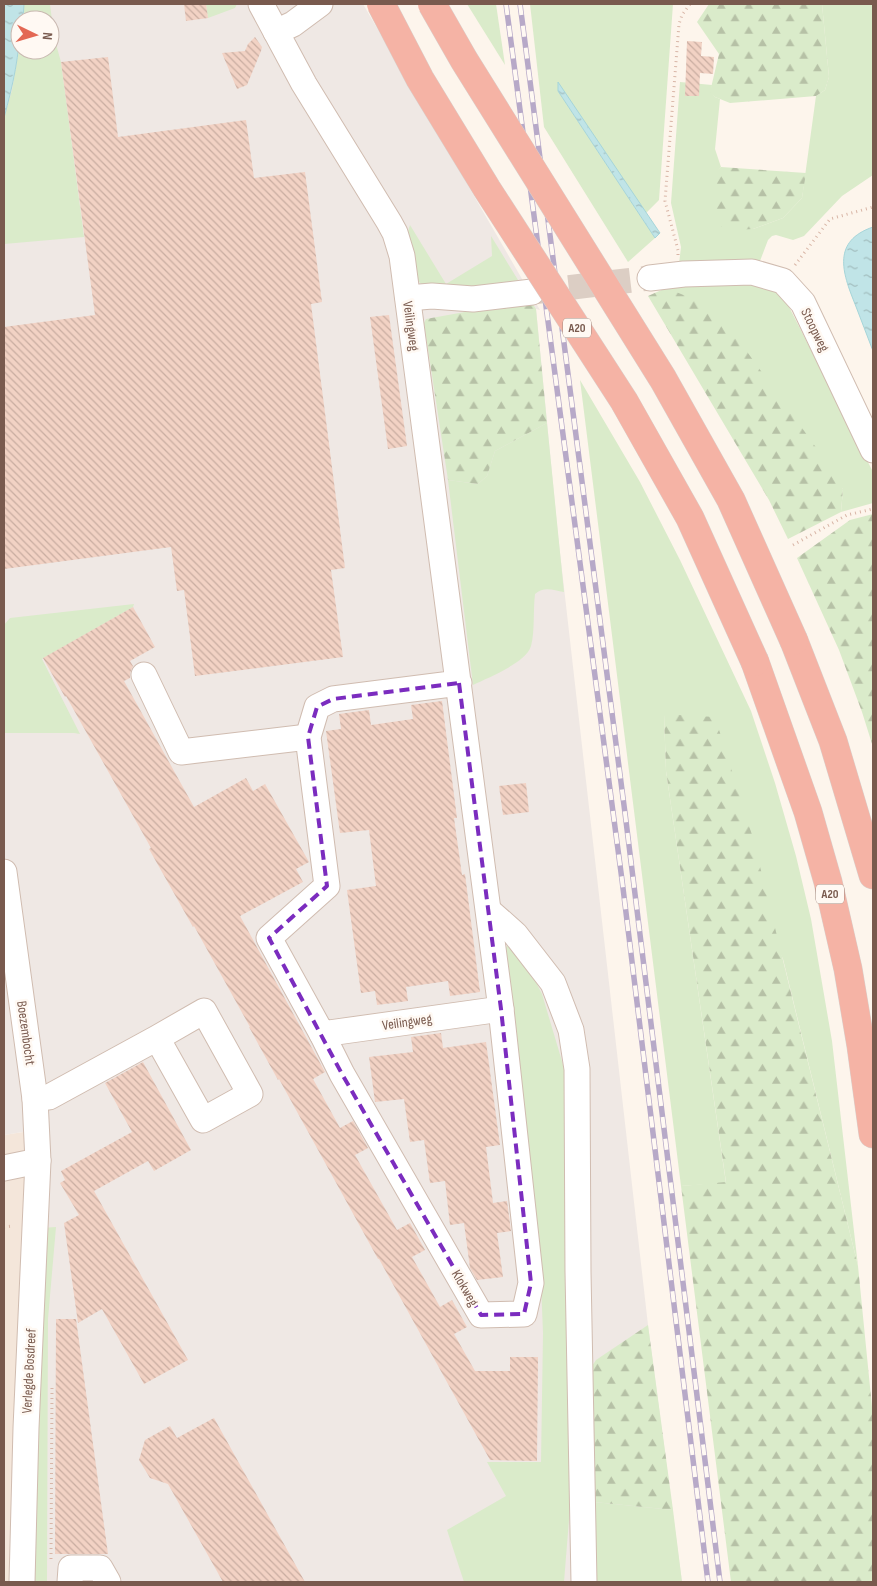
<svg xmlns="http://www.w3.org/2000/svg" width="877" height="1586" font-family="'Sofia Sans Condensed',sans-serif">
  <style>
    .residential { fill: #f4e6da }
    .industrial { fill: #efe8e4; fill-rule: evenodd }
    .green { fill: #daebca }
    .forest { fill: url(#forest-firs) }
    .water { fill: url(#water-ripples); stroke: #a6d5d9 }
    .building { fill: url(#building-back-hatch) }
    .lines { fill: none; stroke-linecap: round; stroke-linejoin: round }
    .minor-tunnel { stroke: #dccec4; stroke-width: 25; stroke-dasharray: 25 12; stroke-linecap: butt }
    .minor-casing { stroke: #d0bcb0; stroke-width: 27 }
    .highway-casing { stroke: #d9d1cd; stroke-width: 29 }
    .path { stroke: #d8b5a6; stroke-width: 3; stroke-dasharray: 1 4; stroke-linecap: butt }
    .minor { stroke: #fff; stroke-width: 25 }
    .highway { stroke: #f5b3a5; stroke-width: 28 }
    .rail-casing { stroke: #b7a9c8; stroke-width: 5.5 }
    .rail { stroke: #fff9f3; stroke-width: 4; stroke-dasharray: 11; stroke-linecap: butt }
    .highway-bridge-casing { stroke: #d9d1cd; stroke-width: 29; stroke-linecap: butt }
    .highway-bridge { stroke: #f5b3a5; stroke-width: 28 }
    .marked { fill: none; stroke: #7b2cbf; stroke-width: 4; stroke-dasharray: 10 6; stroke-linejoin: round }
    .labels { text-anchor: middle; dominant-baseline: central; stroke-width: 5; stroke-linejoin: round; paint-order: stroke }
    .shield { fill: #fff9f3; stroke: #a18a80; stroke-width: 1 }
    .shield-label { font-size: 12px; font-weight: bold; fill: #795a4e }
    .street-label { font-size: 14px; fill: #795a4e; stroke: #fff9f3 }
  </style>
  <defs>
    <pattern id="forest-firs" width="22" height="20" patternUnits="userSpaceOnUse" patternTransform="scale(1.25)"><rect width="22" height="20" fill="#daebca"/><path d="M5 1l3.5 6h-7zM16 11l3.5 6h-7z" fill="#b6c1a6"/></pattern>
    <pattern id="water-ripples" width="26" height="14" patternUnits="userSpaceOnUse" patternTransform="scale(1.25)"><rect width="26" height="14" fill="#c0e4e7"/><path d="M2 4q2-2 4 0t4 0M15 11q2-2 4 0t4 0" fill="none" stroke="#a1bcbd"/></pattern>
    <pattern id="building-back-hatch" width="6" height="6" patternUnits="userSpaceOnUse" patternTransform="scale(1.25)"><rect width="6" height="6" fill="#f2d2c4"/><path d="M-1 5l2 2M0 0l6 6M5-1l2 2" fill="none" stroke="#c9ada1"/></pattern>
  </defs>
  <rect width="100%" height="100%" fill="#fdf5ec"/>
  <polygon class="residential" points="49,1128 36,1582 4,1582 4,1135"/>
  <path class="industrial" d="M4,4H363L540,310L536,309L558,535L648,1325L682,1582H36L48,1128L4,1135ZM20,20H50V50H20Z"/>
  <g class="green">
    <polygon points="24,4 50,4 54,37 61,62 84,237 4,244 4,118 12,90 20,44 20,50 50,50 50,20 23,20"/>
    <polygon points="206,4 237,4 235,8 208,18"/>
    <polygon points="467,4 496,4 505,65"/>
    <polygon points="530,4 673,4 659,200 646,213 558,84 558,91 655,238 628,262 544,127"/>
    <polygon points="822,4 873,4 873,175 842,196 804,236 793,240 776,235 772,236 768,240 760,261 679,264 681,247 671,203 680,82 712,85 711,92 715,97 720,99 715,149 721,167 716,172 753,229 783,218 802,198 816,96 825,90 829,77"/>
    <polygon points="410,225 446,284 492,256 491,236 523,288 429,287 421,284 417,279 408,231"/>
    <polygon points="754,282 771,288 783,295 873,472 873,503 841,512 843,489 666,288"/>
    <polygon points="580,380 640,482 680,560 751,711 775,783 796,856 811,919 832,1041 858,1266 783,959 664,714 666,771 726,1183 681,1186"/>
    <path d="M547,423L564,592C553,590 544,586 535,594C533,610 535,632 531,646C526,663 489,677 473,685L448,480L478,484L487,476L495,451Z"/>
    <polygon points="134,604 133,607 42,659 80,734 74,733 4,733 4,625 10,618"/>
    <polygon points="511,943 524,959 542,994 564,1068 569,1130 571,1495 564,1582 464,1582 447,1530 506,1496 487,1462 541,1462 543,1333 540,1258 506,947"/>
    <polygon points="56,1227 48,1319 47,1582 30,1582 41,1228"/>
    <polygon points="594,1502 673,1510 682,1582 597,1582"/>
  </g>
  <g class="forest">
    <polygon points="709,4 822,4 829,77 825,90 816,96 730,103 715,97 710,92 719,54 697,22"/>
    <polygon points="721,167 806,173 802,198 783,218 753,229 736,230 720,226 713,217 716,171"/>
    <polygon points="666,288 711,306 722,317 833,471 843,489 841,512 788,539 769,500 648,296"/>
    <polygon points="530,300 536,309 547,423 495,451 487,476 478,484 448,480 424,323 426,319"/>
    <polygon points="873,514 873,747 862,712 839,650 797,558 850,520"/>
    <polygon points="664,714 715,717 753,838 858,1266 873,1417 873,1582 731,1582 681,1186 726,1182 666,771"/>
    <polygon points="648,1325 673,1510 594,1502 590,1369 596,1360"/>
  </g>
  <g class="water">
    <path d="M4,4H24L23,20H20C20,55 13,84 4,118Z"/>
    <polygon points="558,82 660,233 655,238 558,91"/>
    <path d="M873,227V351C867,335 861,320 855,304C842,272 832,241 873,227Z"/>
  </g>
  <g class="building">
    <polygon points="184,4 206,4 208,18 186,21"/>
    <polygon points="255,37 262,47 261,51 247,85 237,89 222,53 245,51 248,44"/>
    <polygon points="687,41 702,42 701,56 714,57 713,74 700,73 699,96 685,96"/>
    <polygon points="108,57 118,137 246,120 254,178 305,172 322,302 311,304 345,568 331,570 343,657 195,676 184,590 177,591 171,547 4,569 4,327 95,315 61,62"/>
    <polygon points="389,315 407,446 388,449 370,317"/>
    <polygon points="133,607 155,647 130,661 133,666 130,673 130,678 124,681 194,807 246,778 253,791 265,784 309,862 296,869 303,882 240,916 325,1072 313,1079 340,1128 353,1121 368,1148 355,1155 397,1230 410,1223 425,1250 412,1257 440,1307 452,1300 467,1327 454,1334 475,1371 510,1371 510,1357 538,1357 537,1461 490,1460 379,1259 378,1259 279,1079 278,1080 249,1027 250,1027 194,926 193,927 149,849 151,848 66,696 65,697 43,658"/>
    <polygon points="442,701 457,818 454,818 462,875 465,874 480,992 450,996 448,981 406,987 408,1001 377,1005 375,991 361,993 347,890 376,886 369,830 340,833 326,731 341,729 339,714 369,710 371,725 413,719 411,705"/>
    <polygon points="526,783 529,812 503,815 499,786"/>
    <polygon points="441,1033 443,1048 486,1042 500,1145 486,1147 493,1203 507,1201 511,1231 497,1233 503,1277 477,1280 470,1268 464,1223 450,1225 445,1181 430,1183 424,1140 410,1142 404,1099 375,1102 369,1057 413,1052 411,1037"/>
    <polygon points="143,1062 191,1150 154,1171 148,1161 94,1191 188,1360 144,1384 102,1309 78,1323 64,1223 79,1215 60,1183 65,1180 61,1171 132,1132 105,1083"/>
    <polygon points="56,1319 76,1319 108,1554 55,1554"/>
    <polygon points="214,1418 305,1582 223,1582 168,1484 150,1478 139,1460 145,1440 170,1426 177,1438"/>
  </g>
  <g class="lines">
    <polyline class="minor-tunnel" points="532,292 650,278"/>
    <defs>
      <g id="minor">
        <polyline points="261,4 304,84 389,222 395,233 402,256 501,1009 322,1034 269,938 327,886 308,737 317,707 333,699 459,683"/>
        <polyline points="276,32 293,24 320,4"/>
        <polyline points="650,278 684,274 752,272 783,281 803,303 873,450"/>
        <polyline points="408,298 432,296 473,299 532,292"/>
        <polyline points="144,675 181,752 308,737"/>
        <polyline points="4,872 35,1099 38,1161 4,1168"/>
        <polyline points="489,911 515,934 553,983 571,1030 577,1069 578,1272 584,1582"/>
        <polyline points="322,1034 342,1074 481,1315 524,1314 531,1283 501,1009"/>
        <polyline points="35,1099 49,1097 157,1038 204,1011 250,1094 203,1120 157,1038"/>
        <polyline points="22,1582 26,1428 38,1161"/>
        <polyline points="70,1582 71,1568 100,1568 108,1582"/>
      </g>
      <g id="highway">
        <polyline points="794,641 833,741 873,875"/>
        <polyline points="755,662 808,812 828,882 848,969 861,1046 873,1134"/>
      </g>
    </defs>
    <use href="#minor" class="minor-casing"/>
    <use href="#highway" class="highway-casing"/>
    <g class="path">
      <polyline points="678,255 678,250 665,201 679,24 682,15 690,4"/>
      <polyline points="795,265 830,219 873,207"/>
      <polyline points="793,545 847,515 873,509"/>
      <polyline points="4,1227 13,1226"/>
      <polyline points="51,1559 52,1388"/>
    </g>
    <use href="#minor" class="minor"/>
    <use href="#highway" class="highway"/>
    <defs>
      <g id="rail">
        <polyline points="506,4 622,880 708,1582"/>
        <polyline points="520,4 625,813 720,1582"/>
      </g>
    </defs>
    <use href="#rail" class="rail-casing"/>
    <use href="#rail" class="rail"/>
    <defs>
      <g id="highway-bridge">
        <polyline points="381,4 420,79 487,189 624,401 690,518 755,662"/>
        <polyline points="432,4 464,60 663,379 731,500 794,641"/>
      </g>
    </defs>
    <use href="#highway-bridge" class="highway-bridge-casing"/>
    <use href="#highway-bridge" class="highway-bridge"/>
  </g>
  <path class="marked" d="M459,683L501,1009L531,1283L524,1314L481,1315L342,1074L269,938L327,886L308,737L317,707L333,699Z"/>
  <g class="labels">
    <g class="shield">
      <rect x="563" y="318.5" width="28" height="19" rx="4"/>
      <rect x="816" y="884.5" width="28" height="19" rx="4"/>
    </g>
    <g class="shield-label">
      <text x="577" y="328">A20</text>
      <text x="830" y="894">A20</text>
    </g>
    <g class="street-label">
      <text transform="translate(411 326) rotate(82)">Veilingweg</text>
      <text transform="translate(815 330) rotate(64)">Stoopweg</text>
      <text transform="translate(407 1022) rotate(-8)">Veilingweg</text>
      <text transform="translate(26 1033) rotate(82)">Boezembocht</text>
      <text transform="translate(465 1288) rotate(60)">Klokweg</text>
      <text transform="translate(29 1371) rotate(-87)">Verlegde Bosdreef</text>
    </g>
  </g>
  <rect width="877" height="1586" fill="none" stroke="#795a4e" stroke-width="10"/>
  <g transform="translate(35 35) rotate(95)"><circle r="24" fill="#fff9f3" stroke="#c9b9b1"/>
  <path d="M0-4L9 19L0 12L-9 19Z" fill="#e36854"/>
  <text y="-8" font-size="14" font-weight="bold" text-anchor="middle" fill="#795a4e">N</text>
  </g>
</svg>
